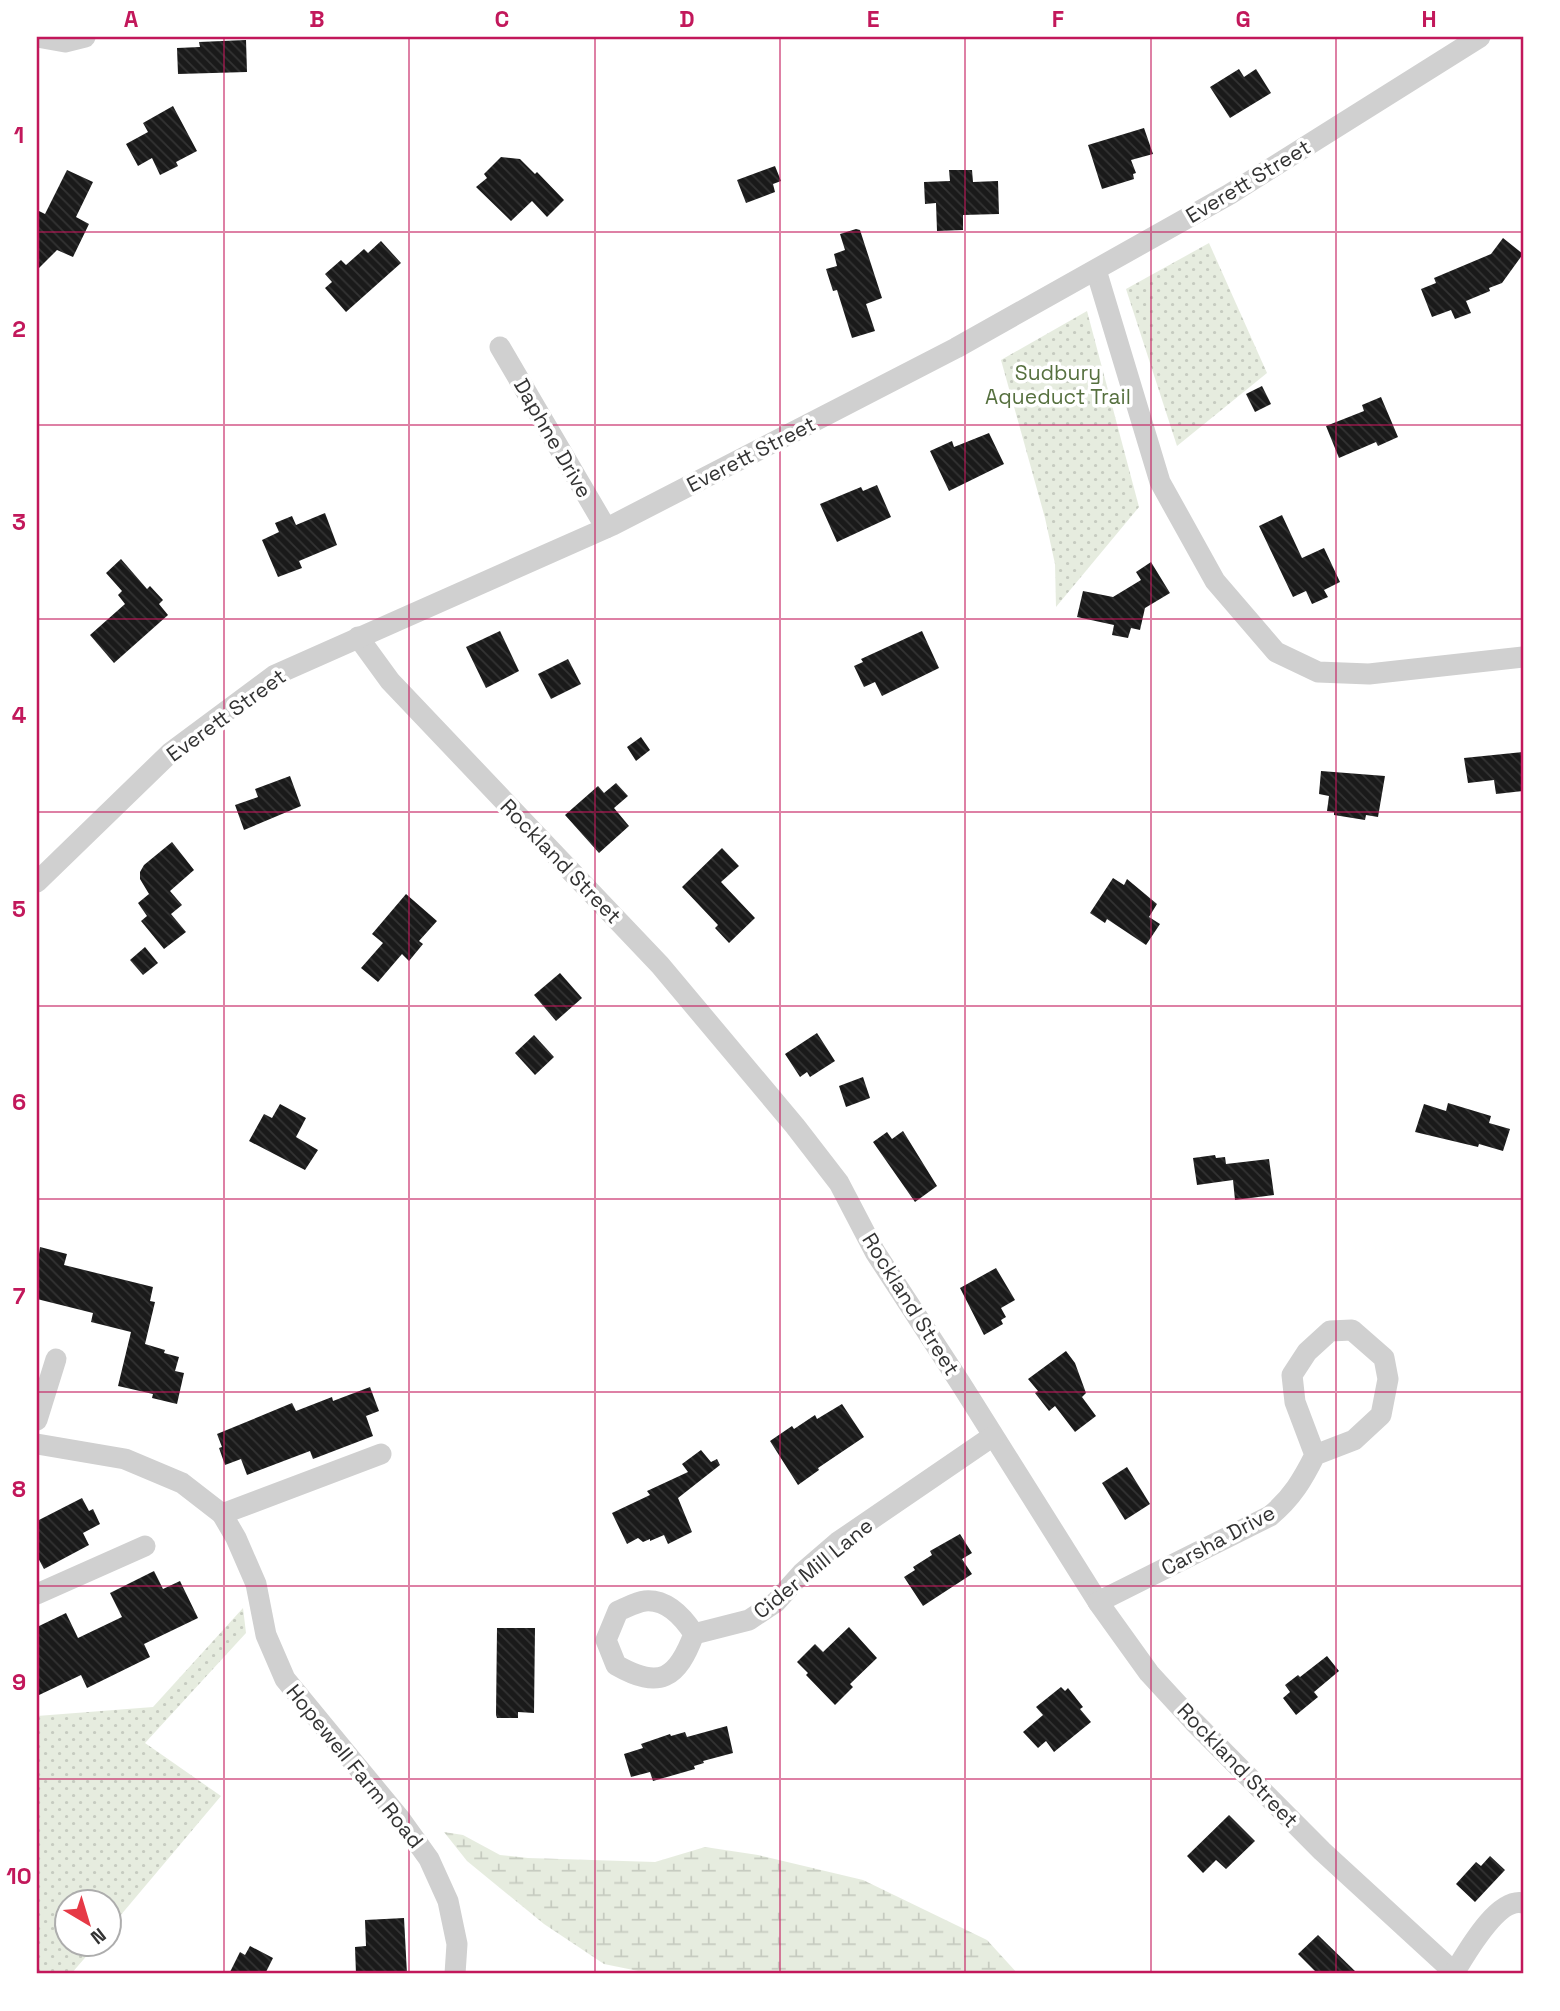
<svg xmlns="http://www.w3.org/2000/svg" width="1560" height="2011" font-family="'Space Grotesk',sans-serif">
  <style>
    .wetland { fill: url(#wetland-marsh) }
    .park { fill: url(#park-dots) }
    .building { fill: url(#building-back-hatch) }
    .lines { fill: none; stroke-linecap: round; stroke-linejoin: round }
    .minor { stroke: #d0d0d0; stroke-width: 21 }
    .grid { fill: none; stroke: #c2185b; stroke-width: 2; stroke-opacity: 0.55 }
    .labels { text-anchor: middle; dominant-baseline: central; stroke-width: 7; stroke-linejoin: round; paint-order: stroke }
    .street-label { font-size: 21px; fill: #333; stroke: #fff }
    .park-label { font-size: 21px; fill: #56703f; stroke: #fff }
    .neatline { fill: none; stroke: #c2185b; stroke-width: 2.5 }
    .grid-label { font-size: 23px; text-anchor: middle; font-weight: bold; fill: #c2185b }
  </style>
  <defs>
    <pattern id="wetland-marsh" width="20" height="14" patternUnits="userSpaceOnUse" patternTransform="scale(1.75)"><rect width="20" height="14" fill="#e6ecdf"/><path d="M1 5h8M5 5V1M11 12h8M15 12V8" fill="none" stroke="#c6cbc0"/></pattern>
    <pattern id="park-dots" width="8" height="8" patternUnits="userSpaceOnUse" patternTransform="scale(1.75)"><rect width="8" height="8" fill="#e6ecdf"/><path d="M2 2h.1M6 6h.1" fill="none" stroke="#c6cbc0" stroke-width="1.8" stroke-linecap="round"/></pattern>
    <pattern id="building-back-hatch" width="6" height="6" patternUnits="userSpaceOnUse" patternTransform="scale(1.75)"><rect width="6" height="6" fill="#1a1a1a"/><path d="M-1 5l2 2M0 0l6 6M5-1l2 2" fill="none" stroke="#333"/></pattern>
  </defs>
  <rect width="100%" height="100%" fill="#fff"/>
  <polygon class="wetland" points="444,1832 463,1835 500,1855 528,1858 655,1862 705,1847 758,1855 863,1880 987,1940 1018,1974 653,1974 604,1964 544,1924 467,1861"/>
  <g class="park">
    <polygon points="1209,243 1267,373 1177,446 1126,289"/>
    <polygon points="1087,311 1139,507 1056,607 1055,564 1045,518 1001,360"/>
    <polygon points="243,1608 246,1633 145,1743 221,1796 109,1929 108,1902 66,1902 66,1944 96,1945 71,1974 37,1974 37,1716 153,1707"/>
  </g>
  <g class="building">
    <polygon points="246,40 247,72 178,74 177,48 200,47 199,42"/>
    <polygon points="1239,69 1244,77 1256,69 1271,93 1230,118 1210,87"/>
    <polygon points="173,106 197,151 176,162 178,166 160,175 152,158 138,166 126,144 148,132 143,123"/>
    <polygon points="1144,128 1153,154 1131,160 1136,173 1133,174 1134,179 1102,189 1088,145"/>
    <polygon points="501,157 520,159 535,174 537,172 564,200 547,217 532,201 511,221 476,187 487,178 484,174"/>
    <polygon points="775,166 781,181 773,184 775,192 746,203 737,180"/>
    <polygon points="67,170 93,182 76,217 89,224 73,257 57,250 37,270 37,210 45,214"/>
    <polygon points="949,170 972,170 973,182 998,181 999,214 963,215 963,230 937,231 936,203 925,204 924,182 950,181"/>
    <polygon points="856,229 860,230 882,298 866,304 875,331 852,338 837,290 833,291 826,269 837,266 834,254 845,250 840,234"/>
    <polygon points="1503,238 1523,254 1502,283 1489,288 1490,291 1466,301 1471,313 1455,319 1451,310 1432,317 1421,289 1436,283 1434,278 1491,254"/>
    <polygon points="381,241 401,263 346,312 325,288 332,282 325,274 341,260 346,265 364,249 368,253"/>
    <polygon points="1262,386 1271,404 1255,412 1246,394"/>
    <polygon points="1381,397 1398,437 1378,446 1376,442 1339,458 1326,426 1364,411 1362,405"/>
    <polygon points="989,433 1004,464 949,491 930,451 952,441 954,447"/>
    <polygon points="877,485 891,517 837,542 820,504 861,487 863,491"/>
    <polygon points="325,513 337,545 299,561 302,568 278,577 262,540 279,532 275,523 292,516 296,525"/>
    <polygon points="1282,515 1302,558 1324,548 1340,582 1324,590 1328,597 1312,604 1306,591 1293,597 1259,526"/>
    <polygon points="121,559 147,589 150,586 163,600 159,604 168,615 114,663 90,635 125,604 118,595 122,591 106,573"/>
    <polygon points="1151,562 1170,593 1145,608 1140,630 1131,628 1128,638 1112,635 1114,625 1077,617 1083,591 1113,597 1141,580 1136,572"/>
    <polygon points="500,631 519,671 486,688 466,647"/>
    <polygon points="922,631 939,668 882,696 875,682 864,687 854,666 863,662 861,659"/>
    <polygon points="568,659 581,684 551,699 538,674"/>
    <polygon points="641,737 650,750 636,761 627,747"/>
    <polygon points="1523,752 1523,791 1496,794 1494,780 1468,783 1464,758"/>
    <polygon points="1321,771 1385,776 1378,817 1366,815 1365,820 1334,815 1334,812 1327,811 1329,796 1319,794"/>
    <polygon points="290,776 301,806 244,830 235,805 258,797 255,789"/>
    <polygon points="616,783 628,796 614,808 629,826 599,853 565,815 598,786 604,793"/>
    <polygon points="172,842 194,870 170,891 182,905 171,914 186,932 164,949 141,921 147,916 138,903 149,894 140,879 140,872 144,865"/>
    <polygon points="722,848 739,866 721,882 755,918 729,943 715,928 718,925 682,887"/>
    <polygon points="1113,878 1124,885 1127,879 1157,904 1149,917 1160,924 1146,945 1107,919 1105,923 1090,913"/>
    <polygon points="406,894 437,921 419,941 423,944 409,961 402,954 378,982 361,968 383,943 372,934"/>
    <polygon points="145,947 158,963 143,975 130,960"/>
    <polygon points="560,973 582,998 556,1021 534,995"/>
    <polygon points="817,1033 835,1061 810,1077 807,1072 800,1077 785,1054"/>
    <polygon points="534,1035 554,1057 535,1075 515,1053"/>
    <polygon points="863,1077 870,1098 846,1107 839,1086"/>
    <polygon points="1448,1103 1491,1116 1489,1123 1510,1129 1503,1151 1479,1144 1478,1147 1415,1132 1424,1104 1446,1111"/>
    <polygon points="280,1104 306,1118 296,1137 318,1150 305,1170 249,1141 264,1114 272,1118"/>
    <polygon points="903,1131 937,1186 915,1202 873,1142 887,1132 892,1139"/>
    <polygon points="1215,1155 1216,1158 1225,1157 1226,1164 1269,1159 1274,1195 1235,1200 1233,1180 1197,1185 1193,1158"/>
    <polygon points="40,1247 67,1254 64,1265 153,1287 150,1301 155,1302 145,1344 165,1350 164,1353 179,1357 175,1371 184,1373 177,1404 152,1398 153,1394 118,1386 131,1332 91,1322 93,1313 37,1299 37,1254 39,1254"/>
    <polygon points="996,1268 1015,1300 1001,1308 1006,1317 1001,1320 1003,1324 984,1335 960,1288"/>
    <polygon points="1066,1351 1075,1363 1086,1393 1082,1397 1096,1416 1075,1432 1055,1406 1049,1411 1035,1393 1038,1391 1028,1379"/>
    <polygon points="370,1387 379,1411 366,1416 373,1436 313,1459 310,1451 247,1475 241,1459 225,1465 219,1448 222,1447 217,1434 292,1403 296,1411 332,1397 333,1401"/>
    <polygon points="842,1404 864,1437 818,1468 819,1470 798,1485 770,1441 792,1426 794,1429 815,1415 817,1419"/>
    <polygon points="701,1450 711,1462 717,1459 720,1465 678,1498 692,1532 668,1544 664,1535 650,1541 650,1539 643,1542 638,1538 627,1544 612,1513 650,1495 647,1491 688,1472 682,1464"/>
    <polygon points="1127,1467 1150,1504 1125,1520 1102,1483"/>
    <polygon points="82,1498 89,1511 93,1509 100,1524 83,1533 89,1545 44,1569 37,1556 37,1521"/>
    <polygon points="960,1534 972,1553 962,1559 972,1574 923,1606 904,1577 915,1570 913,1567 932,1555 930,1551"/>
    <polygon points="154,1571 163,1589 180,1581 198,1618 144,1644 150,1657 87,1688 81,1675 37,1696 37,1627 66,1613 78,1638 122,1617 110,1593"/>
    <polygon points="849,1627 877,1658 850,1684 853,1687 835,1705 806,1675 808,1673 797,1662 815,1644 823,1652"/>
    <polygon points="497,1628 535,1628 534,1713 518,1712 518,1718 497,1718 496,1715"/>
    <polygon points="1327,1656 1339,1671 1314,1692 1318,1697 1296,1715 1283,1698 1290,1692 1285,1685 1298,1675 1300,1677"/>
    <polygon points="1061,1687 1065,1691 1068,1688 1083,1707 1080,1709 1091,1722 1054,1752 1046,1741 1038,1748 1023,1732 1043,1715 1036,1707"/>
    <polygon points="727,1726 733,1753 703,1761 704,1763 694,1766 695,1769 653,1781 650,1772 631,1777 624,1754 643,1748 641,1744 670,1734 671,1736 685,1732 687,1737"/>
    <polygon points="1229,1815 1255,1841 1226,1869 1216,1860 1203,1873 1187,1856"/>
    <polygon points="1490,1856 1505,1870 1475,1902 1456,1884 1476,1862 1481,1866"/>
    <polygon points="404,1918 407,1974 356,1974 355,1947 366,1946 365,1920"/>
    <polygon points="1318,1935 1358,1974 1318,1974 1298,1954"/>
    <polygon points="250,1946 273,1958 265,1974 229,1974 240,1952 245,1955"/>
  </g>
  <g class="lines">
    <g class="minor">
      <polyline points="37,37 65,42 85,37"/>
      <polyline points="1096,270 1160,482 1215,581 1276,652 1318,672 1369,674 1523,657"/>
      <polyline points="500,347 606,528"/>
      <polyline points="358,637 390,681 660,965 795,1126 839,1183 875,1252 961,1384 1098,1602 1149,1673 1194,1722 1322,1851 1456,1974"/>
      <polyline points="37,882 170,753 275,675 613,525 956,348 1230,194 1480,37"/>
      <polyline points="37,1420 56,1359"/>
      <polyline points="37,1444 125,1459 182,1483 222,1514 236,1538 256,1584 266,1635 285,1679 401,1820 429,1859 448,1901 457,1944 455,1974"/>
      <polyline points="222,1514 381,1454"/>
      <polyline points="37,1594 145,1546"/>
      <path d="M1098,1602L1270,1516C1292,1498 1303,1479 1315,1455L1295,1402L1292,1375L1307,1352L1330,1331L1352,1330L1384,1358L1388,1379L1381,1415L1354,1440L1315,1455"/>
      <path d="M694,1634C677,1679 660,1690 616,1665L606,1640L618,1611C626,1608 636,1602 645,1601C667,1599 683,1617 694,1634L749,1620L776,1602L802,1573L838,1542L993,1436"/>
      <path d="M1454,1973C1466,1954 1497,1897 1523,1903"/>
    </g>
  </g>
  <path class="grid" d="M224,37V1974M409,37V1974M595,37V1974M780,37V1974M965,37V1974M1151,37V1974M1336,37V1974M37,232H1523M37,425H1523M37,619H1523M37,812H1523M37,1006H1523M37,1199H1523M37,1392H1523M37,1586H1523M37,1779H1523"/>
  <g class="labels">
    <g class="street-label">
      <text transform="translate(1248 181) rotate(-31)">Everett Street</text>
      <text transform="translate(553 438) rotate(60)">Daphne Drive</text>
      <text transform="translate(751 454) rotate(-27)">Everett Street</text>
      <text transform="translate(226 715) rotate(-36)">Everett Street</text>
      <text transform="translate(561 861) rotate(46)">Rockland Street</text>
      <text transform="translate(911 1304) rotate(58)">Rockland Street</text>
      <text transform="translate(1218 1540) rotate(-28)">Carsha Drive</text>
      <text transform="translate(813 1568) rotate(-39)">Cider Mill Lane</text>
      <text transform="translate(1238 1765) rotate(46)">Rockland Street</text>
      <text transform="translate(355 1766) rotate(51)">Hopewell Farm Road</text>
    </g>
    <g class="park-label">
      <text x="1058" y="372">Sudbury<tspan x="1058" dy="24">Aqueduct Trail</tspan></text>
    </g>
  </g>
  <rect width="1560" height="2011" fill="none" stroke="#ffffff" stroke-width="77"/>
  <g transform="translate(88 1923) rotate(142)"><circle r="33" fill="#ffffff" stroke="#adadad" stroke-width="2"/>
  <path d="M0-5L12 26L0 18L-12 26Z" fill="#e63946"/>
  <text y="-10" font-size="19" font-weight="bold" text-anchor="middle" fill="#333333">N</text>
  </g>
  <rect x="38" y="38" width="1484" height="1934" class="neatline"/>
  <g class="grid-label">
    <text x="131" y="27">A</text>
    <text x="317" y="27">B</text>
    <text x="502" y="27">C</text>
    <text x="687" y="27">D</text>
    <text x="873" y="27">E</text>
    <text x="1058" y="27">F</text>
    <text x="1243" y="27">G</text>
    <text x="1429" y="27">H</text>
    <text x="19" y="143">1</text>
    <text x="19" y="337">2</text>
    <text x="19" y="530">3</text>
    <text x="19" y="723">4</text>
    <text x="19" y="917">5</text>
    <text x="19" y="1110">6</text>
    <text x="19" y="1304">7</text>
    <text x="19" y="1497">8</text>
    <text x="19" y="1690">9</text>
    <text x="19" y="1884">10</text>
  </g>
</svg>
